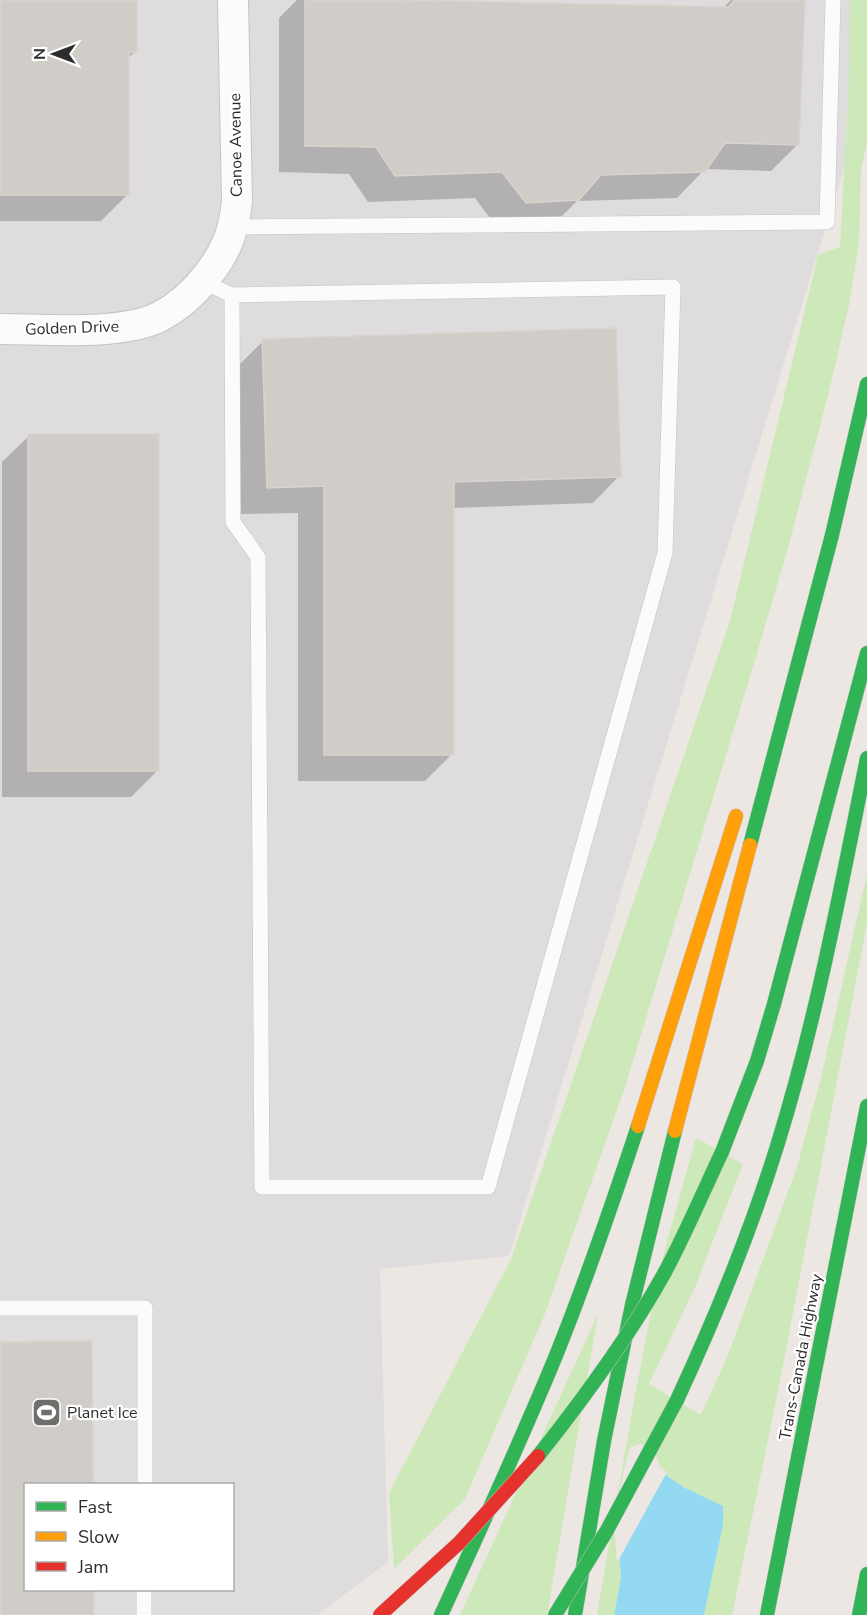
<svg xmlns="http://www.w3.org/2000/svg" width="867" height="1615" font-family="'Nunito Sans',sans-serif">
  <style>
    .industrial { fill: #dfdcde; fill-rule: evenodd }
    .green { fill: #cde8b9 }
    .water { fill: #92d9f1 }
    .pier { fill: #ece7e2 }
    .shadow { fill: #0003 }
    .building { fill: #d0cdc9; stroke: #d7d3ce; stroke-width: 1.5 }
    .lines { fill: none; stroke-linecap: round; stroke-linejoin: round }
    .lane-casing { stroke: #c5c3c3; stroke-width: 16 }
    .street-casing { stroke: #c5c3c3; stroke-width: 32 }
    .fast-casing { stroke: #c6c4c3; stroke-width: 15 }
    .slow-casing { stroke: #c6c4c3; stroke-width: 15 }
    .lane { stroke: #fcfbfb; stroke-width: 15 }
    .street { stroke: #fcfbfb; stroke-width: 30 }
    .fast { stroke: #30b455; stroke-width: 14 }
    .slow { stroke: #ff9f0a; stroke-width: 14 }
    .fast-bridge-casing { stroke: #c6c4c3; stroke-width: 15; stroke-linecap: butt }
    .jam-bridge-casing { stroke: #c6c4c3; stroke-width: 15; stroke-linecap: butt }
    .fast-bridge { stroke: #30b455; stroke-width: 14 }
    .jam-bridge { stroke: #e5322d; stroke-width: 14 }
    .labels { text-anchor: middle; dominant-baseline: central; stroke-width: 4.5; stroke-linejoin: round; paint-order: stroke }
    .street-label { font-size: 16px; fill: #2d2d2d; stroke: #fff }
    .poi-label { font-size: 16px; fill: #2d2d2d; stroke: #fff; text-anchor: start }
  </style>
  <rect width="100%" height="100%" fill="#ece7e2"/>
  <path class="industrial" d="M0,0H851V145L509,1256L380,1269L388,1562L317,1615H0ZM26,1484H232V1590H26Z"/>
  <g class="green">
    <polygon points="850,0 867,0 867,142 861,169 859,243 849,305 829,391 787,552 751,673 625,1087 544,1316 465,1499 394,1569 389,1493 511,1259 730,621 818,255 840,247 849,79"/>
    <polygon points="867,874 867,923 779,1386 732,1615 704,1615 723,1525 722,1506 683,1487 658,1469 617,1523 621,1578 614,1615 597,1615 633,1406 659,1271 696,1138 743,1164 695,1287 649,1384 701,1415 728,1355 797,1167 821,1078"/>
    <polygon points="598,1314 547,1615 460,1615"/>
  </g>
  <polygon class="water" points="659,1470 683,1487 723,1506 723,1525 704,1615 614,1615 621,1578 617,1524"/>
  <polygon class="pier" points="640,1444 655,1453 661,1468 667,1472 617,1563 614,1523 622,1478 630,1447"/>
  <g class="shadow">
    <polygon points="0,0 135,0 135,51 128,59 128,194 101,221 0,221"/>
    <polygon points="297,0 400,0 723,8 731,0 803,0 798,144 771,171 705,169 677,198 577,201 551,227 499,230 475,198 368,202 349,174 279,172 279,18"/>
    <polygon points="263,341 619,476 593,503 452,508 452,754 425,781 298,781 298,513 240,514 236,368"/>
    <polygon points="29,436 158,770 131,797 2,797 2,462"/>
    <polygon points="0,1344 26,1484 26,1590 93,1590 93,1615 0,1615"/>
  </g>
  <g class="building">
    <polygon points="0,0 137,0 137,52 129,52 129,195 0,195"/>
    <polygon points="305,0 404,0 729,7 734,0 805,0 799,145 725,143 705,172 601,175 579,200 526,203 502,172 395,176 376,147 305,146"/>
    <polygon points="616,328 621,477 454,482 454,755 324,755 324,486 267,488 262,339"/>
    <rect x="28" y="434" width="131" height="337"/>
    <polygon points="92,1341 93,1485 26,1485 26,1590 94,1590 94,1615 0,1615 0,1342"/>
  </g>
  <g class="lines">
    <defs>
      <g id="lane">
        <polyline points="234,227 827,222 833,0"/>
        <polyline points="203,282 232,295 673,287 665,553 488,1187 262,1187 258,557 233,522 232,295"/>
        <polyline points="0,1308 145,1308 145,1484"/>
        <polyline points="144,1615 144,1590"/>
      </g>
      <path id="street" d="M0,329C44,329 120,336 159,317C178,307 194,293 207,276C226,252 234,232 237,201L233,0"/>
      <g id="fast">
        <polyline points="750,845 832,535 867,384"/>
        <polyline points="722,1152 757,1061 774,1004 867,653"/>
        <path d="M677,1400C716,1316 751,1231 778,1143C817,1017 841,887 867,758"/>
        <path d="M441,1615C481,1528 521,1441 557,1353C587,1278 613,1202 638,1126"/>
        <polyline points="575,1615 604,1441 632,1305 675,1131"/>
        <polyline points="767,1615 867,1106"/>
        <polyline points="859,1615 867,1574"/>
      </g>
      <g id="slow">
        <polyline points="638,1126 736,816"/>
        <polyline points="675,1131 750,845"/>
      </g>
    </defs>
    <use href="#lane" class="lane-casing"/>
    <use href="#street" class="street-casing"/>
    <use href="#fast" class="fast-casing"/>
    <use href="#slow" class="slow-casing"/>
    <use href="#lane" class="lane"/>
    <use href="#street" class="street"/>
    <use href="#fast" class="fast"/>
    <use href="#slow" class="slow"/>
    <defs>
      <g id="fast-bridge">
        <path d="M538,1456C584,1398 629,1337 665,1272C686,1233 703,1192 722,1152"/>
        <polyline points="555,1615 606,1532 677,1400"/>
      </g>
      <polyline id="jam-bridge" points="380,1615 459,1543 538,1456"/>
    </defs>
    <use href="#fast-bridge" class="fast-bridge-casing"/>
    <use href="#jam-bridge" class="jam-bridge-casing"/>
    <use href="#fast-bridge" class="fast-bridge"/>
    <use href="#jam-bridge" class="jam-bridge"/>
  </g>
  <defs>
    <symbol id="stadium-square" viewBox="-11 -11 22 22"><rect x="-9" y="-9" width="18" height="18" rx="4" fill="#706e6c" stroke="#fff"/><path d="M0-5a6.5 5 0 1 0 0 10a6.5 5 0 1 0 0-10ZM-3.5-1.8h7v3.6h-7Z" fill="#fff"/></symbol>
  </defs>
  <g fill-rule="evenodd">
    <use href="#stadium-square" x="30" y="1396" width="33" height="33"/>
  </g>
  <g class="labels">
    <g class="street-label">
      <text transform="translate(236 145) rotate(-91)">Canoe Avenue</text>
      <text transform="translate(72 328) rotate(-2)">Golden Drive</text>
      <text transform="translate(801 1357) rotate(-79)">Trans-Canada Highway</text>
    </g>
    <g class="poi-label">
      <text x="67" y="1413">Planet Ice</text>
    </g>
  </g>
  <rect x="24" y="1483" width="210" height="108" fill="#ffffff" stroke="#ababab" stroke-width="1.5"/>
  <rect x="36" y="1502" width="30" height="9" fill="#30b455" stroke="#ababab" stroke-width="1.5"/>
  <text x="78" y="1513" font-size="18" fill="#2d2d2d">Fast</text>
  <rect x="36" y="1532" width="30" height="9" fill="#ff9f0a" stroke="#ababab" stroke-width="1.5"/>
  <text x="78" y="1543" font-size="18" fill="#2d2d2d">Slow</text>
  <rect x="36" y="1562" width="30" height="9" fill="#e5322d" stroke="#ababab" stroke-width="1.5"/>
  <text x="78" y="1573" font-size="18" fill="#2d2d2d">Jam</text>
  <g transform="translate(54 54) rotate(270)" stroke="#ffffff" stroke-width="4.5" paint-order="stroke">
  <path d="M0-4.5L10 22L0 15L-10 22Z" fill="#2d2d2d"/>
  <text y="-9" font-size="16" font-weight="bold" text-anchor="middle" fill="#2d2d2d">N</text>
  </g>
</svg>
